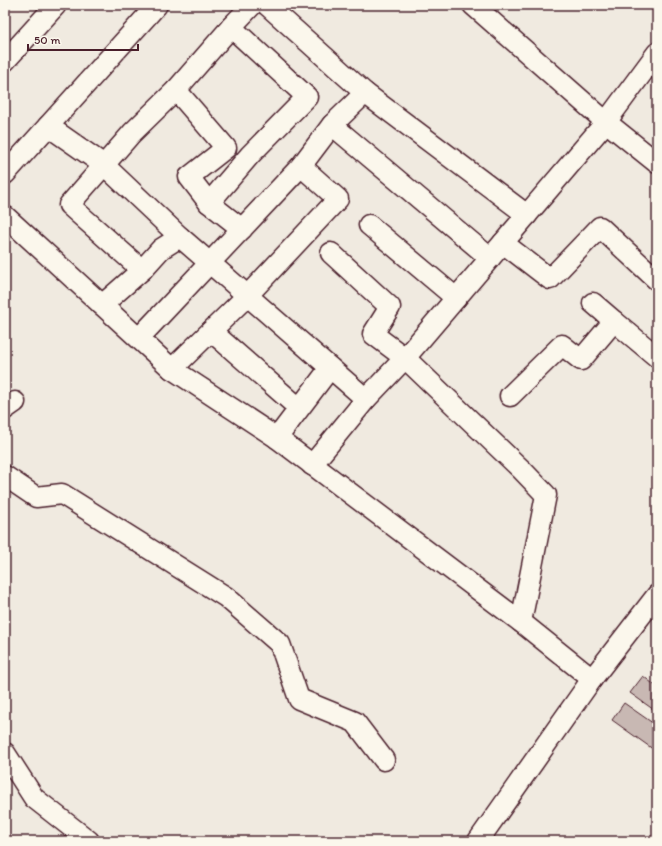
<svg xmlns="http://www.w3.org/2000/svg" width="662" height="846" font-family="Itim,sans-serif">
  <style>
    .building { fill: #c8b8b3; stroke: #4a1f2b }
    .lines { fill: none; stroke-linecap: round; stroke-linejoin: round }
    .minor-casing { stroke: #4a1f2b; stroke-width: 23 }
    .minor { stroke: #fbf7ec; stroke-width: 20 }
  </style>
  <rect width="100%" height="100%" fill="#f0eae0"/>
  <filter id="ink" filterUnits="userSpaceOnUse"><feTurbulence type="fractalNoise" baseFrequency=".025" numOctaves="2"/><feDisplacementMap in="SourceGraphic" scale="8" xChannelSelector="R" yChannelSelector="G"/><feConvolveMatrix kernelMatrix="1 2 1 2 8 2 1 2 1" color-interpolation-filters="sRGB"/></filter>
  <g filter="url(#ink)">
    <g class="building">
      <polygon points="643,676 657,687 657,712 630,693"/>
      <polygon points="624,703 657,726 657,752 612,720"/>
    </g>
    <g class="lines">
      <defs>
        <g id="minor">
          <polyline points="267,5 365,93 527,215"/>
          <polyline points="473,5 606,122 657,163"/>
          <polyline points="5,61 56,5"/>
          <polyline points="176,90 231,27"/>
          <polyline points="332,125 365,93"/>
          <polyline points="48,126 104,165 180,237 161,249 142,270"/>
          <polyline points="301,166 332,125 490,258"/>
          <polyline points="5,174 157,5"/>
          <polyline points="209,203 250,155 307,97 231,27 252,5"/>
          <polyline points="5,216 172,369 277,438 521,622 592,679"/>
          <polyline points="369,225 456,298"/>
          <polyline points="180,237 366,399"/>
          <polyline points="503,243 550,279 600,227 657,280"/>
          <polyline points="331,253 390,307 373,334 405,358 522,470 546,495 521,622"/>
          <polyline points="102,305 142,270 69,205 132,133 176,90 226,148 189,177 209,203 242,229"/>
          <polyline points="614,321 657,357"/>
          <polyline points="211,331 292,402 300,406"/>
          <polyline points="139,338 301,166 338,199 247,296 172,369"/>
          <polyline points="510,396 562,345 581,360 614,321 593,303"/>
          <polyline points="5,409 15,402"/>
          <polyline points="277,438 330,368"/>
          <polyline points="312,465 366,399 405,358 606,122 657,53"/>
          <polyline points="5,476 36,497 62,494 226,597 280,644 299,699 355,722 384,760"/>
          <polyline points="5,753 34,798 89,841"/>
          <polyline points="478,841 592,679 657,595"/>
        </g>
      </defs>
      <use href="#minor" class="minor-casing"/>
      <use href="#minor" class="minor"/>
    </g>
  </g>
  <rect width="662" height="846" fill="none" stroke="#fbf7ec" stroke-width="20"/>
  <rect x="10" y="10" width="642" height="826" fill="none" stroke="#4a1f2b" stroke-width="1.5" filter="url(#ink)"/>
  <path d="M28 44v6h110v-6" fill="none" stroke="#4a1f2b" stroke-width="2"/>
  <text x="34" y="44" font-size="12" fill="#4a1f2b" stroke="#fbf7ec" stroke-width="3" paint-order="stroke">50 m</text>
</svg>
